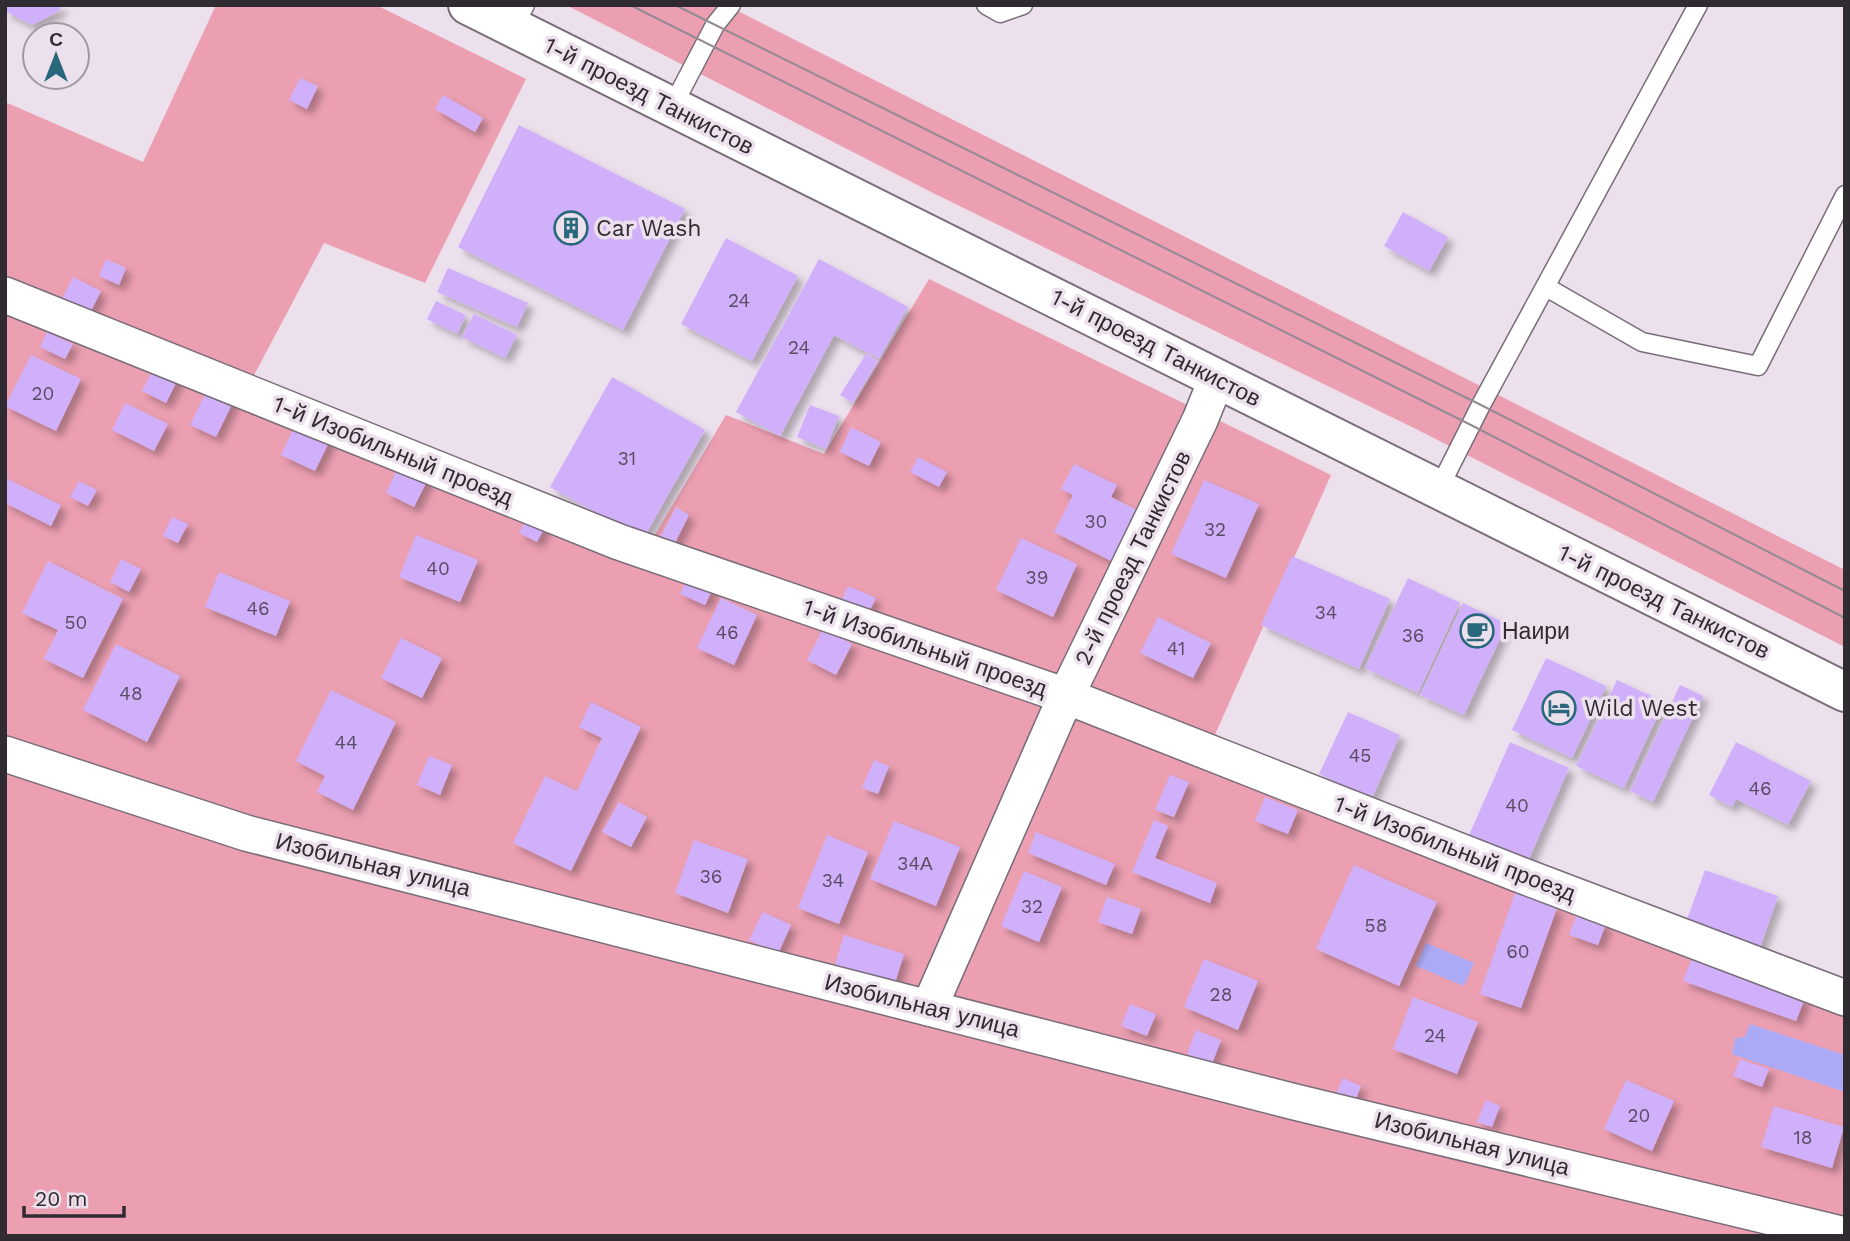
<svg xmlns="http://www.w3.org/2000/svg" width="1850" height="1241" font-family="'Work Sans',sans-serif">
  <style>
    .green { fill: #eb9fb1 }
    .water { fill: #aaaaf6 }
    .building { fill: #d0b0fb; filter: url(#shadow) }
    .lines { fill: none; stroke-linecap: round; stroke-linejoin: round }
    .lane-casing { stroke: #786d78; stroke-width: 21 }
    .street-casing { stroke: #786d78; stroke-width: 38 }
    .secondary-casing { stroke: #786d78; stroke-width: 42 }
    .lane { stroke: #fff; stroke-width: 18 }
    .street { stroke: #fff; stroke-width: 35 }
    .secondary { stroke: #fff; stroke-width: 38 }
    .tram { stroke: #938a93; stroke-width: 2 }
    .labels { text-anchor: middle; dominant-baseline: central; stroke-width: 7; stroke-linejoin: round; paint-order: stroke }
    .number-label { font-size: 19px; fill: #584c63 }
    .street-label { font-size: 23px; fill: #302b30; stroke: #ece0ec }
    .poi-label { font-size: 23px; fill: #302b30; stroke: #ece0ec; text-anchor: start }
  </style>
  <defs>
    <filter id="shadow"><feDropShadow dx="6" dy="6" stdDeviation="3.5" flood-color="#0004"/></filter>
  </defs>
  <rect width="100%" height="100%" fill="#ece0ec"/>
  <g class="green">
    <polygon points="216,5 376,5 526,79 425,283 324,243 251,381 649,545 726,415 824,454 929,279 1331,475 1213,739 1845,987 1845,1236 5,1236 5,102 143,162"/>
    <polygon points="566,5 726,5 1845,570 1845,647 1418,430 937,195"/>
  </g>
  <g class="water">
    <polygon points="1426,943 1474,963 1464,986 1416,966"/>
    <polygon points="1750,1024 1845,1055 1845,1092 1732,1054 1735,1038 1745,1037"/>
  </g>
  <g class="building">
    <polygon points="5,5 62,5 59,11 32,25 5,11"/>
    <polygon points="300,78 318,86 307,109 289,100"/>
    <polygon points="443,95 483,118 475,132 435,109"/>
    <polygon points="519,125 685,209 623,330 458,247"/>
    <polygon points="1403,212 1448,237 1429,271 1384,246"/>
    <polygon points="726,238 798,276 752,361 681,324"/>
    <polygon points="106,259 126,268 119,285 99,276"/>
    <polygon points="819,259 908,307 879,359 834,335 780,436 736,412"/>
    <polygon points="448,268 528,303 517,327 437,292"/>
    <polygon points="73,277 101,291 89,315 61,301"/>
    <polygon points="436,301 466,315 457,334 427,319"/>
    <polygon points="474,314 517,335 505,358 462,337"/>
    <polygon points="47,332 73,344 65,359 40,347"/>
    <polygon points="866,354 878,361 853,403 840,395"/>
    <polygon points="31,355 81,379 56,431 5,406"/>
    <polygon points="155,365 179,377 166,403 142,391"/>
    <polygon points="612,377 705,430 643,539 550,487"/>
    <polygon points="209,386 235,398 216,437 190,425"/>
    <polygon points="125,403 168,424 154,451 112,430"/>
    <polygon points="810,405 839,416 826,449 797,437"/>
    <polygon points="297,421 331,438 315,471 281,455"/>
    <polygon points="851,427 881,442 869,466 840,452"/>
    <polygon points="918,457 947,472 939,487 910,472"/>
    <polygon points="401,461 430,475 414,507 386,493"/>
    <polygon points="1074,464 1117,485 1111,497 1139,511 1113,562 1054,532 1073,495 1061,489"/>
    <polygon points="5,478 61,505 51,526 5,503"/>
    <polygon points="1204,480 1259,504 1226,578 1171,554"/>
    <polygon points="79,481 97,490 88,506 70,497"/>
    <polygon points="676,507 689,515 675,543 661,536"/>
    <polygon points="529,514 547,523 537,542 519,533"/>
    <polygon points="172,517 188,524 178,543 163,536"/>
    <polygon points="416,535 478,560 460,602 399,577"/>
    <polygon points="1021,538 1077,564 1053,617 996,590"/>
    <polygon points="1292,556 1390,599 1359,669 1261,625"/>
    <polygon points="121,559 141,569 129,592 110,582"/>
    <polygon points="48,561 123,599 83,678 44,659 58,630 22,613"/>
    <polygon points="219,572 290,601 276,636 205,607"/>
    <polygon points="689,575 714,587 705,605 680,594"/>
    <polygon points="1408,578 1460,603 1418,693 1365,668"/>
    <polygon points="848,586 876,598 865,620 838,608"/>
    <polygon points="721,598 757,615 734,665 697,648"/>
    <polygon points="1463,603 1507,624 1464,715 1420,695"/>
    <polygon points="1158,617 1211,643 1193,678 1140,653"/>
    <polygon points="823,629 852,644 836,675 807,660"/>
    <polygon points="401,638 442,658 422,698 381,678"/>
    <polygon points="116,644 180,676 147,742 83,710"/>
    <polygon points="1546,658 1606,686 1572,758 1512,730"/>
    <polygon points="1617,680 1664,702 1624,788 1576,766"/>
    <polygon points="1680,685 1703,696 1653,802 1630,791"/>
    <polygon points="331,690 396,722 353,810 317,792 325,776 296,761"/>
    <polygon points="591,702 641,727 571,871 513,843 545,776 577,791 602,738 579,727"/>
    <polygon points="1348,712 1400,735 1372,798 1319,774"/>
    <polygon points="1510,742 1569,768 1525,868 1466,842"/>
    <polygon points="1736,742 1811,781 1788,825 1736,799 1732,807 1709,795"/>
    <polygon points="429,756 452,765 440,795 417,785"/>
    <polygon points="874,760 889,766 878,794 862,788"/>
    <polygon points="1170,775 1189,782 1174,817 1155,810"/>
    <polygon points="1265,797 1298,810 1288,834 1255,821"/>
    <polygon points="619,802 647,817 631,847 602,832"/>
    <polygon points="1154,820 1168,826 1155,858 1217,883 1210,903 1132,872"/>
    <polygon points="894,821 960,847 936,906 870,879"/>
    <polygon points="1036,832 1115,864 1106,885 1028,853"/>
    <polygon points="827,835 868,852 839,924 798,908"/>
    <polygon points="694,840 748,859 728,913 675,893"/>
    <polygon points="1354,865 1437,902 1399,986 1316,949"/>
    <polygon points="1705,870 1778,896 1760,948 1686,922"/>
    <polygon points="1024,871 1062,887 1039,942 1001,926"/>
    <polygon points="1515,893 1557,908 1521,1008 1480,994"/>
    <polygon points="1107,897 1141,909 1132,934 1098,922"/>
    <polygon points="763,912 791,925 778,954 749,940"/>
    <polygon points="1577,913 1606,924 1598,945 1569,935"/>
    <polygon points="844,935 904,954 894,986 834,968"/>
    <polygon points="1692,958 1805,998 1796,1021 1683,981"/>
    <polygon points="1204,959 1258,981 1238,1030 1184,1007"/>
    <polygon points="1413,997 1478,1022 1457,1074 1393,1049"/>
    <polygon points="1130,1004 1156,1014 1147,1036 1121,1026"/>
    <polygon points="1196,1030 1221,1040 1212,1064 1187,1054"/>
    <polygon points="1740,1059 1769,1069 1762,1087 1733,1076"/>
    <polygon points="1343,1078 1361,1086 1354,1104 1335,1097"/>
    <polygon points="1626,1080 1674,1101 1652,1151 1604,1129"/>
    <polygon points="1486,1100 1500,1106 1492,1127 1477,1122"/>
    <polygon points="1774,1106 1844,1127 1832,1168 1761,1147"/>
  </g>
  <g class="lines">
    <defs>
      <g id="lane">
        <polyline points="986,5 1000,13 1023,5"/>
        <polyline points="513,28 525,5"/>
        <polyline points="671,109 715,25 731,5"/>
        <polyline points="1546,287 1642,342 1758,366 1845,195"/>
        <polyline points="1438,490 1481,405 1698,5"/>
      </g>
      <g id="street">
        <polyline points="5,295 619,542 1066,696 1518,874 1845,998"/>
        <polyline points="5,754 246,833 1295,1102 1845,1235"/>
        <polyline points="929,1008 1066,696 1200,420 1217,378"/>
      </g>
      <polyline id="secondary" points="468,5 1845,692"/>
    </defs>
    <use href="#lane" class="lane-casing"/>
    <use href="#street" class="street-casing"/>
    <use href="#secondary" class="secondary-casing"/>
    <use href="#lane" class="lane"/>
    <use href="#street" class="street"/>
    <use href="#secondary" class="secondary"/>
    <g class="tram">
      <polyline points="630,5 1471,425 1845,618"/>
      <polyline points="675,5 1481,405 1845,591"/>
    </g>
  </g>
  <defs>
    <symbol id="building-ring" viewBox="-11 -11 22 22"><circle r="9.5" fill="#ece0ec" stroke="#29687d" stroke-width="1.5"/><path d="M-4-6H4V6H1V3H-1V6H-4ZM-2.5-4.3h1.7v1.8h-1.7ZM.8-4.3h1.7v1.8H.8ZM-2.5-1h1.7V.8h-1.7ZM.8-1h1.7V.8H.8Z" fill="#29687d"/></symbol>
    <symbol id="cafe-ring" viewBox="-11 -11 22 22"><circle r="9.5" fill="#ece0ec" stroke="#29687d" stroke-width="1.5"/><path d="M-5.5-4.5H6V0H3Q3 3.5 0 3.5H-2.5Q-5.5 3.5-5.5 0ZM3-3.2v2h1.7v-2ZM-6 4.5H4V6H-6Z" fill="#29687d"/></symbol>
    <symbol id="hotel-ring" viewBox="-11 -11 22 22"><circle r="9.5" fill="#ece0ec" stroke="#29687d" stroke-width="1.5"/><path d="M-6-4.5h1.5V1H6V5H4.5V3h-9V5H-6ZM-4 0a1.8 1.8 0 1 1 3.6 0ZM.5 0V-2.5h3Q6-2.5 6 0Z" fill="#29687d"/></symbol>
  </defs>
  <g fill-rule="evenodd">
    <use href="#building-ring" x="552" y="209" width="38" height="38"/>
    <use href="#cafe-ring" x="1458" y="612" width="38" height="38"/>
    <use href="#hotel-ring" x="1540" y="689" width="38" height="38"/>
  </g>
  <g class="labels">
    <g class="number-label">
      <text x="739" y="300">24</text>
      <text x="799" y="347">24</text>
      <text x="43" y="393">20</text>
      <text x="627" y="458">31</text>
      <text x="1096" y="521">30</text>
      <text x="1215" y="529">32</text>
      <text x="438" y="568">40</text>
      <text x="1037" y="577">39</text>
      <text x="258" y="608">46</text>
      <text x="1326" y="612">34</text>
      <text x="76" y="622">50</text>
      <text x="727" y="632">46</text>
      <text x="1413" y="635">36</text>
      <text x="1176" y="648">41</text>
      <text x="131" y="693">48</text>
      <text x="346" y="742">44</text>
      <text x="1360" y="755">45</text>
      <text x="1760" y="788">46</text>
      <text x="1517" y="805">40</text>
      <text x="915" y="863">34А</text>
      <text x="711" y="876">36</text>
      <text x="833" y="880">34</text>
      <text x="1032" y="906">32</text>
      <text x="1376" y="925">58</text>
      <text x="1518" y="951">60</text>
      <text x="1221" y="994">28</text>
      <text x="1435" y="1035">24</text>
      <text x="1639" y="1115">20</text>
      <text x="1803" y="1137">18</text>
    </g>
    <g class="street-label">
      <text transform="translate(649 96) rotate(27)">1-й проезд Танкистов</text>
      <text transform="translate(1156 348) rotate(27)">1-й проезд Танкистов</text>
      <text transform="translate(393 451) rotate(22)">1-й Изобильный проезд</text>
      <text transform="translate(1133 558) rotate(-64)">2-й проезд Танкистов</text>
      <text transform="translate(1664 602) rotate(26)">1-й проезд Танкистов</text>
      <text transform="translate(925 648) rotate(19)">1-й Изобильный проезд</text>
      <text transform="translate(1455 849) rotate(21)">1-й Изобильный проезд</text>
      <text transform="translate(373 865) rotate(14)">Изобильная улица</text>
      <text transform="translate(922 1006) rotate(14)">Изобильная улица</text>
      <text transform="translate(1472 1144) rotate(14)">Изобильная улица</text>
    </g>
    <g class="poi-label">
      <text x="596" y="228">Car Wash</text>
      <text x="1502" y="631">Наири</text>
      <text x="1584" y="708">Wild West</text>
    </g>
  </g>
  <rect width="1850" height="1241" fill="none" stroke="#302b30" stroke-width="14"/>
  <g transform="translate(56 56)"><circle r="33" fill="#ece0ec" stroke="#a198a1" stroke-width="2"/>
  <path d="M0-5L12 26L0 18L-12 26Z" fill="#29687d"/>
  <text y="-10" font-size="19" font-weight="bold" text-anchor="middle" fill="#302b30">С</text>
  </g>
  <path d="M24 1206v10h100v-10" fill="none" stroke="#302b30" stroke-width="3.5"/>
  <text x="35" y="1206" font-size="21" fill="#302b30" stroke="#ece0ec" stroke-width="5" paint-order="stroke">20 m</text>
</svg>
